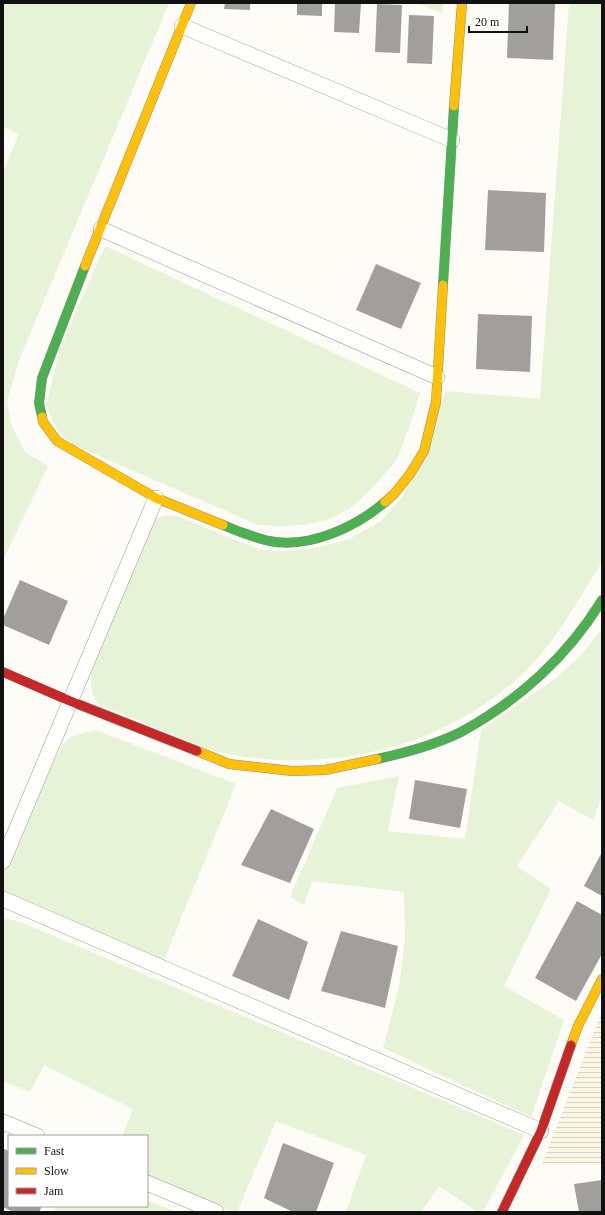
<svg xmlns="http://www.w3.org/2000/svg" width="605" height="1215" font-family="Georgia,serif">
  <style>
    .farmland { fill: url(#farmland-rules) }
    .green { fill: #e7f3d7 }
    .building { fill: #a19f9c }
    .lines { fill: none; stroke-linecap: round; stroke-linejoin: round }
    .street-casing { stroke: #979795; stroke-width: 16 }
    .fast-casing { stroke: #8e8d8b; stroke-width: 10 }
    .slow-casing { stroke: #8e8d8b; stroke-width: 10 }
    .jam-casing { stroke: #8e8d8b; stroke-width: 10 }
    .street { stroke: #fffffe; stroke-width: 15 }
    .fast { stroke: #4caf50; stroke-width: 9 }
    .slow { stroke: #ffc107; stroke-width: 9 }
    .jam { stroke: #c62828; stroke-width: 9 }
  </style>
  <defs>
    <pattern id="farmland-rules" width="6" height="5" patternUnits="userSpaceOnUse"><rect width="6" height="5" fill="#f9f7e4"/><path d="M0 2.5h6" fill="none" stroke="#d4d3c3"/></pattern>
  </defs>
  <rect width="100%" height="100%" fill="#fdfcf7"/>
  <polygon class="farmland" points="602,1011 602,1165 542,1164"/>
  <g class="green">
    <polygon points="3,3 169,3 19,360 7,402 11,424 25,452 48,466 3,560 3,172 19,134 3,127"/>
    <polygon points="418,3 443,3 442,14"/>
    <path d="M569,3H602V562C576,603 553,647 517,679C434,753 314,777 207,749C195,746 183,739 171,734C147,724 123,714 98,704C88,688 90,675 94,657L151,523C159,515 167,515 177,516L258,549L279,551L311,549L349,539L381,521L403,496L446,391L540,399Z"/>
    <path d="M105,246L420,393C413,414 407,436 398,456C394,465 385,473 379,480C343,524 312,528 258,525L74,445L59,433L46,406L60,348Z"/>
    <polygon points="602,629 602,796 593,820 559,801 517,866 551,889 504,986 564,1020 531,1117 383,1048 399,987 405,938 404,892 312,881 304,905 290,897 337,788 399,776 388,831 465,839 481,730 556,678 581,655"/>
    <polygon points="96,730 236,784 164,960 3,891 3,871 62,745 72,736"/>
    <polygon points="3,918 18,921 524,1135 483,1212 478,1212 439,1186 421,1212 346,1212 366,1155 276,1121 237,1212 233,1212 147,1175 147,1136 122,1136 133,1109 44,1065 30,1092 3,1081"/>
    <polygon points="147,1200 176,1212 54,1212 56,1206 147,1206"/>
  </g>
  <g class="building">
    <polygon points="225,3 250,3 250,10 224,9"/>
    <polygon points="297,3 322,3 322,16 297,15"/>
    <polygon points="335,3 361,3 359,33 334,32"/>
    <polygon points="509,3 555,3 553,60 507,58"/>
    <polygon points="377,4 402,5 400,53 375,52"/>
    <polygon points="409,15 434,16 432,64 407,63"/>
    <polygon points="488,190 546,193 544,252 485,250"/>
    <polygon points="376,264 421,283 401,329 356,310"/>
    <polygon points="478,314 532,316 530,372 476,369"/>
    <polygon points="20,580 68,601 49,645 3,625 3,619"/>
    <polygon points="415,780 467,789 460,828 409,819"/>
    <polygon points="271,809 314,829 290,883 241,865"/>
    <polygon points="602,852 602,896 584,886"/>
    <polygon points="577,901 602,915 602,954 576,1001 535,978"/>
    <polygon points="258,919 308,942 289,1000 232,976"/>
    <polygon points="341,931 398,946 385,1008 321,991"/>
    <polygon points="283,1143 334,1163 316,1212 293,1212 264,1198"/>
    <polygon points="4,1149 9,1151 9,1206 42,1206 39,1212 13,1212 3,1207"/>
    <polygon points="602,1180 602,1212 579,1212 574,1184"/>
  </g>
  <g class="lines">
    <defs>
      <g id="street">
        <polyline points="182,26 452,140"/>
        <polyline points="101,229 437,377"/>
        <polyline points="3,861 156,498"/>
        <polyline points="3,899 541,1131"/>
        <polyline points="3,1122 37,1136"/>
        <polyline points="147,1183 216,1212"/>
      </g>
      <g id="fast">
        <polyline points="443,285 454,106"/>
        <polyline points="42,417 39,403 42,378 85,266"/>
        <path d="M223,525C237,531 253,537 269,541C309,549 356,527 385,502"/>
        <path d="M377,759C405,753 435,745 461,732C518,701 568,656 602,600"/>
      </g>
      <g id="slow">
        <polyline points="454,106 462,3"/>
        <polyline points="85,266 191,3"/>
        <polyline points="42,417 43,422 57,441 156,498 223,525"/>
        <polyline points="385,502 394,494 410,474 424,451 436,402 443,285"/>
        <polyline points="197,751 229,764 292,771 325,770 377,759"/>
        <polyline points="571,1045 578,1026 602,979"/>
      </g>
      <g id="jam">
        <polyline points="3,672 70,701 197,751"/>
        <polyline points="502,1212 541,1131 571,1045"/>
      </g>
    </defs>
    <use href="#street" class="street-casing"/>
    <use href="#fast" class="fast-casing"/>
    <use href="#slow" class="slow-casing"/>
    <use href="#jam" class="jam-casing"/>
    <use href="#street" class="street"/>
    <use href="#fast" class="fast"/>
    <use href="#slow" class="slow"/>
    <use href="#jam" class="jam"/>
  </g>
  <rect width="605" height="1215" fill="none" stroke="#111111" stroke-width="8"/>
  <rect x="8" y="1135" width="140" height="72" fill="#ffffff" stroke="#a0a0a0"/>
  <rect x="16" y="1148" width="20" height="6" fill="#4caf50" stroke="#a0a0a0"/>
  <text x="44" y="1155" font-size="12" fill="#111111">Fast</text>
  <rect x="16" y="1168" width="20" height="6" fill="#ffc107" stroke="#a0a0a0"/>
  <text x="44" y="1175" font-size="12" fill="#111111">Slow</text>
  <rect x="16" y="1188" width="20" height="6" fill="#c62828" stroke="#a0a0a0"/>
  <text x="44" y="1195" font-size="12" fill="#111111">Jam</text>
  <path d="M469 26v6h58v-6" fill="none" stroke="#111111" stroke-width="2"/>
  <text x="475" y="26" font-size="12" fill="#111111" stroke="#ffffff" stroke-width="3" paint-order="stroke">20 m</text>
</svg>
